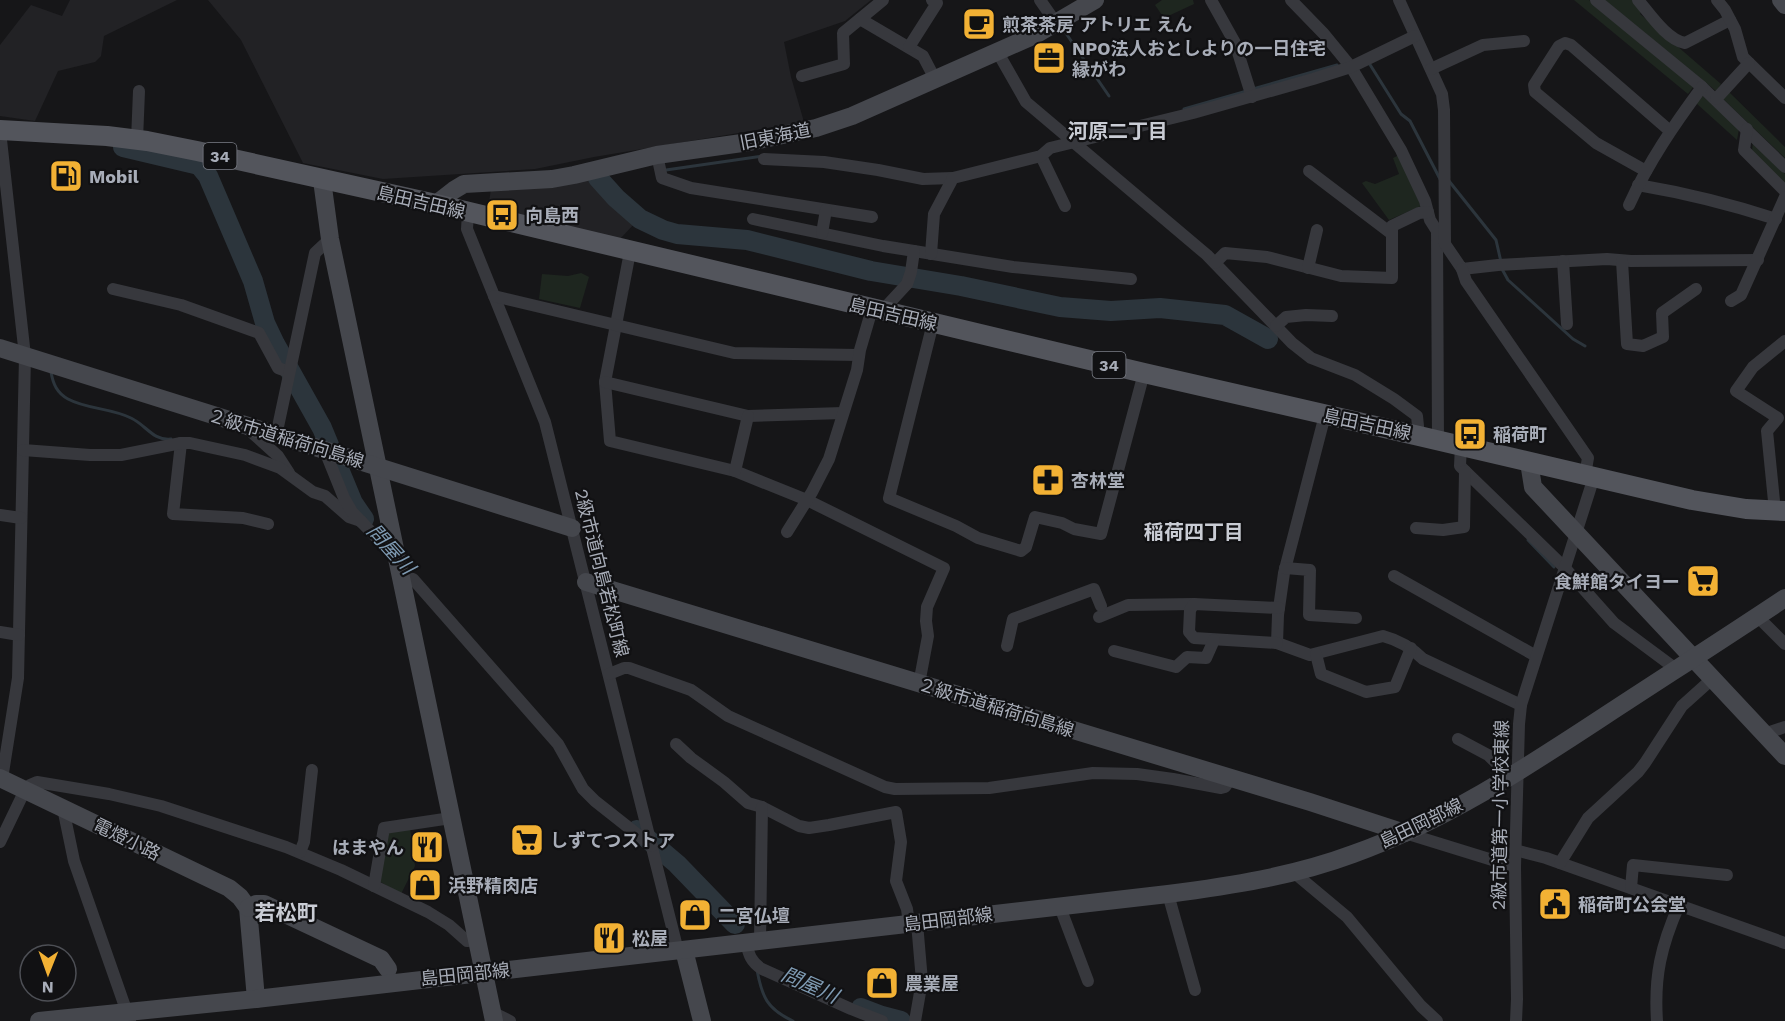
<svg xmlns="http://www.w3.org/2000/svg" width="1785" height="1021" font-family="'Work Sans','Noto Sans JP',sans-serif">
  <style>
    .built { fill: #222225 }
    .green { fill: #1e261f }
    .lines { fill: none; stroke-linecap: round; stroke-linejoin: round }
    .stream { stroke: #2c353c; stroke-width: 3 }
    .river { stroke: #2c353c; stroke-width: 20 }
    .street { stroke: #37383d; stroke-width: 12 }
    .secondary { stroke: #45474d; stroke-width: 18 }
    .primary { stroke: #53555c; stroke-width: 20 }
    .labels { text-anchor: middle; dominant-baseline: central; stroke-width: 4.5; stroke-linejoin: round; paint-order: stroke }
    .shield { fill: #111113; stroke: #7b7e86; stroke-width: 1.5 }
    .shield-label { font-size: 16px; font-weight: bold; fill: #a8adb8 }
    .poi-label { font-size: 18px; font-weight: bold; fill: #a8adb8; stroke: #111113; text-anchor: start }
    .street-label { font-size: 18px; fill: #a8adb8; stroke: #111113 }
    .neighbourhood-label { font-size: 20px; font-weight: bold; fill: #c9ccd4; stroke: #111113 }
    .water-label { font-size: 20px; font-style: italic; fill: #7f9bb3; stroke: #111113 }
    .quarter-label { font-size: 21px; font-weight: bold; fill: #c9ccd4; stroke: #111113 }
  </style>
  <rect width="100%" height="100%" fill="#161618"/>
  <g class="built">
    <polygon points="70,0 177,0 104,36 101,56 95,62 58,71 35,121 0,116 0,45 31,5 62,16"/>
    <polygon points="208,0 871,0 845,21 784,42 791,77 804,122 594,157 535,169 383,179 303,163 241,40"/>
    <polygon points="593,179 635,223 620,239 488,209 491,189"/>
  </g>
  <g class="green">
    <polygon points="1162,0 1193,0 1194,4 1164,18 1155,5"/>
    <polygon points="1574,0 1589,0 1694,86 1688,94"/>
    <polygon points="1605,0 1633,0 1642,11 1640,14 1721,84 1716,91"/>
    <polygon points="1729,92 1785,147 1785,158 1723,99"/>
    <polygon points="1703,96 1739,129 1737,140 1696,103"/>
    <polygon points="1753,141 1785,174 1785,184 1752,151"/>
    <polygon points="1399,155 1421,206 1389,220 1362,183 1366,181 1375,184 1399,174 1393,158"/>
    <polygon points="581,273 589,277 580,308 539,299 542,274 568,276"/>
    <polygon points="410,828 415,866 401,894 379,881 386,836 392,830"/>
  </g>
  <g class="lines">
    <g class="stream">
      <polyline points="1063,29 1109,96"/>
      <polyline points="1369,63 1401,114 1410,121 1440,179"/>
      <polyline points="1253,89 1337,65"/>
      <polyline points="1184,109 1247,91"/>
      <polyline points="666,170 763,156"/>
      <polyline points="1449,181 1496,240 1501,262"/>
      <polyline points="1502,269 1508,280 1573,339 1585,346"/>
      <path d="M51,372C53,384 57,393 68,399C86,409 111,408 131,418C146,425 153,441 171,439"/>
      <polyline points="1528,540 1554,567"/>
      <path d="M757,970C762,997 767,1009 793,1021"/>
    </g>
    <g class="river">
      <polyline points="123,147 199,165 208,176 253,281 265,323 275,344 322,428 353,503 364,519"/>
      <polyline points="598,178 616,198 640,219 663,230 677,234 747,240 871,271 961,286 1060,307 1111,311 1160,308 1225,315 1268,339"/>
      <polyline points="637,830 677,864 735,924"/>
      <polyline points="861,1008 882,1016 901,1021"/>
    </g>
    <g class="street">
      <polyline points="1040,0 1056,23"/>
      <polyline points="1211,0 1235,43 1252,97"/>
      <polyline points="1291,0 1324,34 1351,67 1401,150 1425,201 1430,220 1437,231 1438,440"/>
      <polyline points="1399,0 1442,94 1444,110 1445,244 1462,269 1498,265 1607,259 1631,261 1758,260"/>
      <polyline points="1596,0 1702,87 1785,167"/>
      <path d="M1638,0C1650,14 1667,40 1685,43L1730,20"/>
      <polyline points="1717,0 1725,10 1735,29 1743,57 1785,98"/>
      <polyline points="860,19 923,56 935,79"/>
      <polyline points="909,47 937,3 932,0"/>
      <polyline points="997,51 1026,102 1207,255 1292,343 1311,358 1355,375 1394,399 1417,416 1419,436"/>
      <polyline points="1431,69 1483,45 1524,41"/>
      <polyline points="802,76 844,64 843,33 883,0"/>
      <polyline points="1716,99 1749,63"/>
      <polyline points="1747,129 1744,150 1785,191"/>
      <polyline points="0,131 25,356 18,678 2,779"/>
      <polyline points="137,140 139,91"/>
      <polyline points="657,155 662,178 691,188 872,217"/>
      <polyline points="1041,156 1065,206"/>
      <polyline points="764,159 824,162 878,170 923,179 953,178"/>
      <polyline points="1309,171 1392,234"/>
      <polyline points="1646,171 1596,143 1535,92 1534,85 1559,46 1565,43 1571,45 1670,131"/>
      <path d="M1638,185C1685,193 1730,204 1776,219"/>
      <path d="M1629,205C1649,161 1674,125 1702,87"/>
      <polyline points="468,213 467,229 545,422 678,951"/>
      <polyline points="753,219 883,246 1013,267 1131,279"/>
      <polyline points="822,233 826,210"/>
      <polyline points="630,252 605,382 610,441 735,471 807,500 944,568 927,607 926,621 928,636 919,684"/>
      <polyline points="931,254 934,214 953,178 1041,156 1050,148 1193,113 1313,79 1351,67 1415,36"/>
      <polyline points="1563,261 1567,324"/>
      <polyline points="1622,261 1627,344 1643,346 1663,337 1662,313 1696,289"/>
      <polyline points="1215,263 1225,253 1267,257 1341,276 1392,278 1392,226 1419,213 1428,212"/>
      <polyline points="1308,268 1317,230"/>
      <polyline points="1462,269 1466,281 1588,458 1585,475"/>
      <polyline points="113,289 181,305 259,333 278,368 289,372"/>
      <polyline points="494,296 734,353 859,355"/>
      <polyline points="1731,301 1741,295 1785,197"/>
      <polyline points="882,311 907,284 911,272 914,251"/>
      <polyline points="933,323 889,498 956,526 978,538 1021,551 1026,547 1035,517 1062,523 1074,529 1101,534 1144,373"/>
      <polyline points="1276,326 1286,317 1306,315 1332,316"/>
      <polyline points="605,382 748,416 843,413"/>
      <path d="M1325,415L1284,573L1278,615L1277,643L1310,655L1383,636C1398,640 1412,648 1423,659L1521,705"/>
      <polyline points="248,429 278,456 289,473"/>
      <polyline points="276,436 315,253 330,239"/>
      <polyline points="181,443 173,514 243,518 268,524"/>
      <polyline points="1461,445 1460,466 1465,471 1564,567 1614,623 1676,669"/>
      <polyline points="23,450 90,455 121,455 181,443 190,443 245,455 280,468 313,492 325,496 349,517 361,521"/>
      <polyline points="325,451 344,498 352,512 375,536 392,534"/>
      <polyline points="735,471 748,416"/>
      <polyline points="1775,511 1767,431 1778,418 1736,391 1753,367 1785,341"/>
      <polyline points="0,515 21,518"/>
      <polyline points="1416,528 1443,530 1464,527 1465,471"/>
      <polyline points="787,532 812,492 829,459 857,370 860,350 872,309"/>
      <polyline points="1285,568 1310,570 1309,615 1356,618"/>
      <polyline points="401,576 413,579 558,744 583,789 595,801 652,846"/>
      <polyline points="1394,576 1536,656"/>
      <polyline points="1757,616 1785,644"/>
      <polyline points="1099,617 1128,605 1194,604"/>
      <polyline points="0,632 19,635"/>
      <polyline points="1277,643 1194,638 1189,632 1190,610 1194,604 1279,608"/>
      <polyline points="1007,646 1013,619 1094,589 1101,606"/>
      <polyline points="1114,651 1176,667 1187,657 1206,658 1214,640"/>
      <polyline points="1316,654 1321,674 1366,692 1395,687 1411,648"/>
      <polyline points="609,674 624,668 629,668 691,690 728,716 885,787 895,789 989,788 1093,773 1137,774 1173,779 1221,788 1225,787 1231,778"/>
      <polyline points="1764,734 1785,727"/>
      <polyline points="1458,739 1488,755 1511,777"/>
      <polyline points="676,744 691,758 724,782 748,803 762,807 799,826 809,828 829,825 896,812 901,842 896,881 907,909 909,924"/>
      <polyline points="27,790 30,785 37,782 109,794 161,806 286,847 341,870 428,912 449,925 467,941 477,939"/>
      <polyline points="63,808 74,861 130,1021"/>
      <polyline points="1405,833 1515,867"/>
      <polyline points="0,842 25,790"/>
      <polyline points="1515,850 1546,858 1785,943"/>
      <polyline points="300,852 304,842 312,770"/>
      <polyline points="1560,863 1588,818 1638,772 1645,763 1682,706 1712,679"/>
      <polyline points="1292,871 1347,917 1421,1006 1437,1021"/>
      <polyline points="374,886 384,828 451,818"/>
      <polyline points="1631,888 1633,865 1727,875"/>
      <polyline points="1168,894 1195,990"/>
      <polyline points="1060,907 1088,981"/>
      <polyline points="760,941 762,807"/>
      <path d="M746,943C749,955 751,962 762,969L851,1009L882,1021"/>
      <polyline points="492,1012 510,1021"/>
      <polyline points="915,1021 922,981 917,923"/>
      <polyline points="1516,1021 1517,999 1515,867 1519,724 1521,705 1594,477"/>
      <path d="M1657,1021C1654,976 1661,946 1679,905"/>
    </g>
    <g class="secondary">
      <polyline points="1781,0 1785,5"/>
      <polyline points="322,180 330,239 494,1021"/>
      <polyline points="436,204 454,190 464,184 552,179 574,175 657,155 749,142 816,128 852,116 1035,35 1095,0"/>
      <polyline points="0,348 572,528"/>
      <polyline points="1529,462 1533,487 1785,756"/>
      <polyline points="586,582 1310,802 1405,833"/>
      <polyline points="0,778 229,888 240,897 248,908 256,999"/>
      <polyline points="248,908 256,904 264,904 381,959 388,969"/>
      <polyline points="684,950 702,1021"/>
      <path d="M39,1021L256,999L1168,894C1230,886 1294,876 1353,854C1443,822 1524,769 1603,717C1664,677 1725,638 1785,598"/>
    </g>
    <polyline class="primary" points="0,130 107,136 147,141 197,151 436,204 1144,373 1419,436 1692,500 1746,509 1785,511"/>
  </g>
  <defs>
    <symbol id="cafe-square" viewBox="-11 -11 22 22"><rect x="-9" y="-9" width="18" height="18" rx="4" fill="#f2b134" stroke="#111113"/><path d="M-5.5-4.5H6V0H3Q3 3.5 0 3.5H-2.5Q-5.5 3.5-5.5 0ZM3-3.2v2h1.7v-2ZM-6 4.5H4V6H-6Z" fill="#111"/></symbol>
    <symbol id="office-square" viewBox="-11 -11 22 22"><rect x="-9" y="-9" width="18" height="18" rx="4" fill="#f2b134" stroke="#111113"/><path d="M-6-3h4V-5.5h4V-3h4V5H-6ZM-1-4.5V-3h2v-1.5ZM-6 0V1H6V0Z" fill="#111"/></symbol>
    <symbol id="fuel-square" viewBox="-11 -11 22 22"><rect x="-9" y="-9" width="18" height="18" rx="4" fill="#f2b134" stroke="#111113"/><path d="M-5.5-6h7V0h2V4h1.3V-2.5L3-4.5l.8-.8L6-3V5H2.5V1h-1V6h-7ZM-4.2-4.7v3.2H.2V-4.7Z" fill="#111"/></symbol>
    <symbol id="bus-square" viewBox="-11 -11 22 22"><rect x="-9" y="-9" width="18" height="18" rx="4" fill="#f2b134" stroke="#111113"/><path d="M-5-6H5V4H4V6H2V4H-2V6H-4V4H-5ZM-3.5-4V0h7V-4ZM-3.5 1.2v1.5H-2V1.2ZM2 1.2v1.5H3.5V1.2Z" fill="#111"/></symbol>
    <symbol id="pharmacy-square" viewBox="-11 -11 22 22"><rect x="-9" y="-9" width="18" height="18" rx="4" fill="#f2b134" stroke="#111113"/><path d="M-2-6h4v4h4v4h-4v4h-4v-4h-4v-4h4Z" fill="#111"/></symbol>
    <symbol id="supermarket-square" viewBox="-11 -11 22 22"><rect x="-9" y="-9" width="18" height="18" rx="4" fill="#f2b134" stroke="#111113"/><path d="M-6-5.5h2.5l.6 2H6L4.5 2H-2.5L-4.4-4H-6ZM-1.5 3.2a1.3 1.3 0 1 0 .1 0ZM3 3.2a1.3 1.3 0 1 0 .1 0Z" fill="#111"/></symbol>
    <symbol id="restaurant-square" viewBox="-11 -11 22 22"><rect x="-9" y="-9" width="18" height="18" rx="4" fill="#f2b134" stroke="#111113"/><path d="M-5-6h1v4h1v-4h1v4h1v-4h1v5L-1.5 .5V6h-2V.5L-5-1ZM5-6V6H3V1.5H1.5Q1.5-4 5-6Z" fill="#111"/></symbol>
    <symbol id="shop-square" viewBox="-11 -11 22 22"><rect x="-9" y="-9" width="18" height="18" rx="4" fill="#f2b134" stroke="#111113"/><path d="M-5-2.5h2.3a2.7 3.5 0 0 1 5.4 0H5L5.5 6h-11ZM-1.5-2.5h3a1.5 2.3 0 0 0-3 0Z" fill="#111"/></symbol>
    <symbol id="civic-square" viewBox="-11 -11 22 22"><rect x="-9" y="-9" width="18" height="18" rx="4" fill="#f2b134" stroke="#111113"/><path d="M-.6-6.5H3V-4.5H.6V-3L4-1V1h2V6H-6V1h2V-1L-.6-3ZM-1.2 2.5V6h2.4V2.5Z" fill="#111"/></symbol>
  </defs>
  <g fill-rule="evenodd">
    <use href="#cafe-square" x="960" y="5" width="38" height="38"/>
    <use href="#office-square" x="1030" y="39" width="38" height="38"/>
    <use href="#fuel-square" x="47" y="157" width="38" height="38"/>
    <use href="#bus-square" x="483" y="196" width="38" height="38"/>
    <use href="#bus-square" x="1451" y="415" width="38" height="38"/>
    <use href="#pharmacy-square" x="1029" y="461" width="38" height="38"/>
    <use href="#supermarket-square" x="1684" y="562" width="38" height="38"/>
    <use href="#supermarket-square" x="508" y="821" width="38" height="38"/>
    <use href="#restaurant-square" x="408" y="828" width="38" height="38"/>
    <use href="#shop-square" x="406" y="866" width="38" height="38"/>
    <use href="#civic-square" x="1536" y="885" width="38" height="38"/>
    <use href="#shop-square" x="676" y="896" width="38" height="38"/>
    <use href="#restaurant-square" x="590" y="919" width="38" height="38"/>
    <use href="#shop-square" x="863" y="964" width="38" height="38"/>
  </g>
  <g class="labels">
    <g class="shield">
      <rect x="203.5" y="143" width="33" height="26" rx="4.5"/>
      <rect x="1092.5" y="352" width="33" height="26" rx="4.5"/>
    </g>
    <g class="shield-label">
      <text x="220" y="156">34</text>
      <text x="1109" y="365">34</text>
    </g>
    <g class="poi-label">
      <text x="1002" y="24">煎茶茶房 アトリエ えん</text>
      <text x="1072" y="48">NPO法人おとしよりの一日住宅<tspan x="1072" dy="21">縁がわ</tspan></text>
      <text x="89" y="176">Mobil</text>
      <text x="525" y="215">向島西</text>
      <text x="1493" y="434">稲荷町</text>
      <text x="1071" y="480">杏林堂</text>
      <text x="1680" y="581" text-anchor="end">食鮮館タイヨー</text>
      <text x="550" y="840">しずてつストア</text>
      <text x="404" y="847" text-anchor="end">はまやん</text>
      <text x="448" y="885">浜野精肉店</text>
      <text x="1578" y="904">稲荷町公会堂</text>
      <text x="718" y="915">二宮仏壇</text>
      <text x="632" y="938">松屋</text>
      <text x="905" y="983">農業屋</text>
    </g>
    <g class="street-label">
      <text transform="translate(775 136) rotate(-11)">旧東海道</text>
      <text transform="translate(421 202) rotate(13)">島田吉田線</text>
      <text transform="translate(893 314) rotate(13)">島田吉田線</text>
      <text transform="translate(1367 424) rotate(12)">島田吉田線</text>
      <text transform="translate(286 438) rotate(17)">２級市道稲荷向島線</text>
      <text transform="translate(602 573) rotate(76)">2級市道向島若松町線</text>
      <text transform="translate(996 707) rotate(17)">２級市道稲荷向島線</text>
      <text transform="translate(1500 815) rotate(-89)">2級市道第一小学校東線</text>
      <text transform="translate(1421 823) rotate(-26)">島田岡部線</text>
      <text transform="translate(127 839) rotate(26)">電燈小路</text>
      <text transform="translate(948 919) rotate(-7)">島田岡部線</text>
      <text transform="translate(465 974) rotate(-6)">島田岡部線</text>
    </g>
    <g class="neighbourhood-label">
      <text x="1118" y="131">河原二丁目</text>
      <text x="1194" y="532">稲荷四丁目</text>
    </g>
    <g class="water-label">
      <text transform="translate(391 549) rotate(48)">問屋川</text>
      <text transform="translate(810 985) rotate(24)">問屋川</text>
    </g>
    <g class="quarter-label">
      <text x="286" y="912">若松町</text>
    </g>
  </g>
  <g transform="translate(48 973) rotate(181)"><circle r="28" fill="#111113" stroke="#4d4f55" stroke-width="1.5"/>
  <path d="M0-4.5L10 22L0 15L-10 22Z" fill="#f2b134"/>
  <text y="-9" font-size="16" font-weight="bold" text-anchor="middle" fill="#a8adb8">N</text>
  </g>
</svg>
